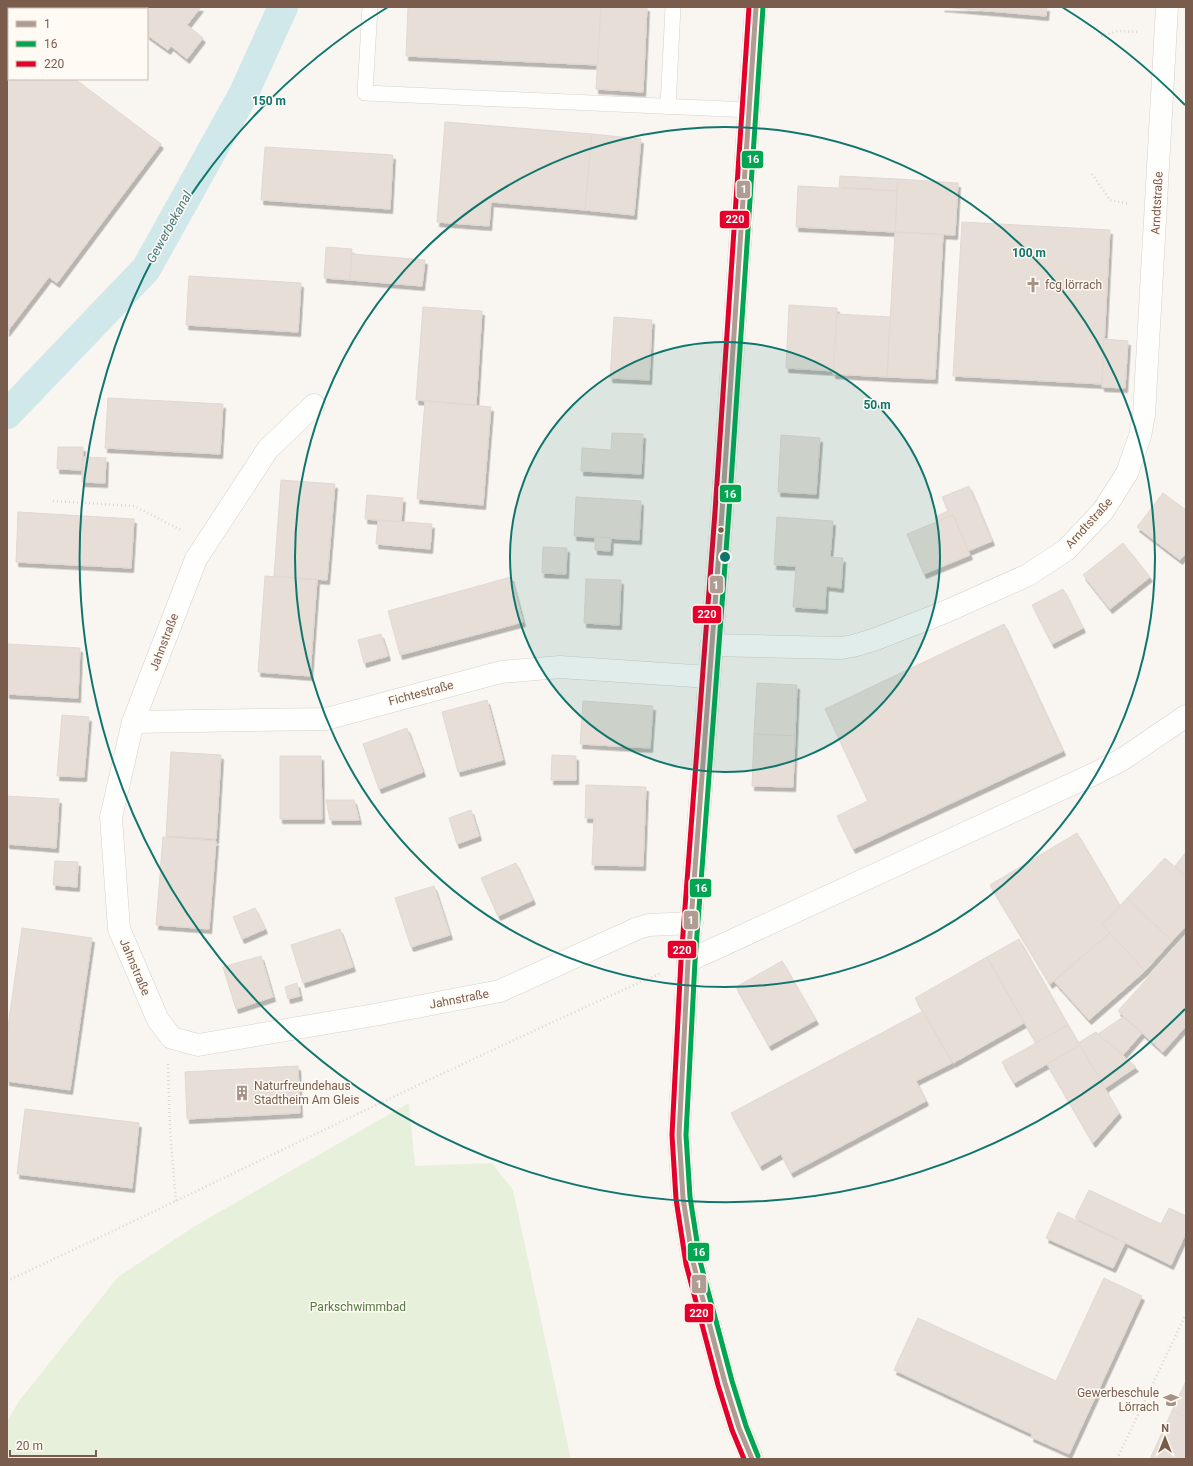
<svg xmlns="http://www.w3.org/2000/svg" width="1193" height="1466" font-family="Roboto,sans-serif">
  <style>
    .green { fill: #e7f0db }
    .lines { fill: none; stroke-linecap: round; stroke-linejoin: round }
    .canal { stroke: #d0e8ea; stroke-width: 30 }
    .building { fill: #e6ded7; stroke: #e2d8d2; filter: url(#shadow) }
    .service-casing { stroke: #d7d1cb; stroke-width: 16 }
    .minor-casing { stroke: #d7d1cb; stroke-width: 23 }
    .secondary-casing { stroke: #d9d2cb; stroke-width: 23 }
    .path { stroke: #dcd5d0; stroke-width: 2.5; stroke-dasharray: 1 3; stroke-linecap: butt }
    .service { stroke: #fefefd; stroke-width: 15 }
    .minor { stroke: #fefefd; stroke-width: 22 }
    .secondary { stroke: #fefefd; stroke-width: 22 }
    .bus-1-casing { stroke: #fffaf3; stroke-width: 8 }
    .bus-2-casing { stroke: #fffaf3; stroke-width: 8 }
    .bus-3-casing { stroke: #fffaf3; stroke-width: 8 }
    .bus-1 { stroke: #af9d94; stroke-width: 5 }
    .bus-2 { stroke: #00a651; stroke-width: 5 }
    .bus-3 { stroke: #e4002b; stroke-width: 5 }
    .ring { fill: none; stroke: #0f766e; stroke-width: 2 }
    .bus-dot { fill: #7a5c4d; stroke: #fffaf3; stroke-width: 1.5 }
    .labels { text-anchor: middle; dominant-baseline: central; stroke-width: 3; stroke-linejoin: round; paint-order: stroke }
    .street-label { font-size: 12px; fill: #7a5c4d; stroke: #fffaf3 }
    .poi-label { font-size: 12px; fill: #7a5c4d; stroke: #fffaf3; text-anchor: start }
    .park-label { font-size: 12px; fill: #537a41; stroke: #fffaf3 }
    .water-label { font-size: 13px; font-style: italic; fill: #437c86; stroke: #fffaf3 }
    .centre { fill: #0f766e; stroke: #fffaf3; stroke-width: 2 }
    .ring-label { font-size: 12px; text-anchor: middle; font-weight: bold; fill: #0f766e; stroke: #fffaf3; stroke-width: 3; stroke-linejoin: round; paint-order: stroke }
    .line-badge { stroke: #fffaf3; stroke-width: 1.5 }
    .badge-label { font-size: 11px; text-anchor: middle; font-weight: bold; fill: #fff }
  </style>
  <defs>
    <filter id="shadow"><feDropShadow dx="2.5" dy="4.5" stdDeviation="0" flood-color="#0004"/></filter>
  </defs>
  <rect width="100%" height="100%" fill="#f9f5f0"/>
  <polygon class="green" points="409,1103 415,1166 492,1163 513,1190 571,1459 7,1459 7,1421 19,1401 118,1277 195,1226"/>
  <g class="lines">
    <polyline class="canal" points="7,414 146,269 243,95 283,7"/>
  </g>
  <g class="building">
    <polygon points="122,7 201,7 187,25 203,38 187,59 171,46 168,50 147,35 147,9 124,9"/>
    <polygon points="408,7 601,7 598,65 406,56"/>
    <polygon points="601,7 647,7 643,92 596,89"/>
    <polygon points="942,7 1047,7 1046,16"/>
    <polygon points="7,29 9,30 9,79 75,79 161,144 57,283 49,277 7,332"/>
    <polygon points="445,122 592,134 585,210 491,202 489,226 437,222"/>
    <polygon points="592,134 641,139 634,215 585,210"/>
    <polygon points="265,147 393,155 390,209 261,200"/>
    <polygon points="840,176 898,179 897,191 839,187"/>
    <polygon points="898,179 958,183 955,235 895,232"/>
    <polygon points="798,186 897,191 895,232 796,227"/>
    <polygon points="962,222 1110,230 1102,384 953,376"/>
    <polygon points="895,232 943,235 935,379 887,377"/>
    <polygon points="326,247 352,249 350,280 324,278"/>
    <polygon points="352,254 425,260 422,286 350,280"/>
    <polygon points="189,276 301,283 298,332 186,325"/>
    <polygon points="789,305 837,308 834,371 786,368"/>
    <polygon points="423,307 482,311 476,405 416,400"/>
    <polygon points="837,314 890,317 887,377 833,374"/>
    <polygon points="614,317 652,320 649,380 610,378"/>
    <polygon points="1104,339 1128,341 1125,388 1102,387"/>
    <polygon points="108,398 223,404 220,454 105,448"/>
    <polygon points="425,401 491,407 483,505 417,499"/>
    <polygon points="612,433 643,434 641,474 581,471 582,448 611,450"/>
    <polygon points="781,435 820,438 816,494 778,492"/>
    <polygon points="58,447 83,447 82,470 57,469"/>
    <polygon points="83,457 106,458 105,483 82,482"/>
    <polygon points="281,480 335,484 327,580 274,576"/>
    <polygon points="969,486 992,541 968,551 953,515 936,522 935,517 948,511 942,497"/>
    <polygon points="1163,493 1186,510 1186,553 1180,560 1137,527"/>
    <polygon points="367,495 403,498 401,522 365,519"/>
    <polygon points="576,497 641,501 639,540 574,536"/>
    <polygon points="18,512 134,519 131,568 16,562"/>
    <polygon points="953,515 970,555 924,574 907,534"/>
    <polygon points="777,517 833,521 830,557 843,558 841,588 826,586 825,609 793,607 796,566 774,565"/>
    <polygon points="378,520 432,524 430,549 376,544"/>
    <polygon points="595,537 611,538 610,551 595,550"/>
    <polygon points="1123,543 1150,577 1110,609 1083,575"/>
    <polygon points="543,547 567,548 566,574 542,573"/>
    <polygon points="265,576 317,580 310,676 258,672"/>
    <polygon points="511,577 523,622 400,655 388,611"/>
    <polygon points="586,579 621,580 619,625 584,623"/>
    <polygon points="1063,589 1083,628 1052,644 1032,605"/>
    <polygon points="1004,624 1063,751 853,849 837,816 868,801 825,709"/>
    <polygon points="381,634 388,656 364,663 358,640"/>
    <polygon points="7,644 80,648 78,698 7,694"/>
    <polygon points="757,683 797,685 795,736 754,734"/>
    <polygon points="487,700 503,760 458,772 442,712"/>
    <polygon points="583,701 653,706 650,748 580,744"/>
    <polygon points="62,715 89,717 84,777 57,776"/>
    <polygon points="407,728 423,772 379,789 363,744"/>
    <polygon points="754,734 795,736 793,787 752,786"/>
    <polygon points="171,752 221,755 216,839 166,836"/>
    <polygon points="552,755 576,756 576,780 551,780"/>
    <polygon points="280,756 321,756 322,819 280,819"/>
    <polygon points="586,785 646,787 643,866 592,865 594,818 585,818"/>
    <polygon points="7,796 59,799 56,848 7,844"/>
    <polygon points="326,800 354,800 359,820 330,820"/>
    <polygon points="471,810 479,836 457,844 449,818"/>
    <polygon points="1077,833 1120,906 1102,925 1110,933 1050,984 990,885"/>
    <polygon points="163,837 216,841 209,929 156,925"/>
    <polygon points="1186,852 1186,877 1175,866"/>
    <polygon points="1165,858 1186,877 1186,926 1172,941 1127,898"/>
    <polygon points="55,861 78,862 77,887 53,885"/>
    <polygon points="516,863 533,900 498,916 481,878"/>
    <polygon points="434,886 450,935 411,947 395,898"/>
    <polygon points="1127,898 1172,941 1145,971 1102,925"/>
    <polygon points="255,908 265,929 242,939 233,917"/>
    <polygon points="22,928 92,938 70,1090 7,1081 7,1034"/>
    <polygon points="340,929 353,967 303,983 291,945"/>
    <polygon points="1110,933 1145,971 1089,1020 1054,981"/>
    <polygon points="1186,935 1186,1026 1163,1052 1118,1011"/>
    <polygon points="1019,939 1068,1025 1036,1043 987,957"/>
    <polygon points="261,956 273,997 236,1009 223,967"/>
    <polygon points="987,957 1024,1023 953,1063 915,998"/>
    <polygon points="782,961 816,1020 769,1046 736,987"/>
    <polygon points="297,983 300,996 288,999 285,987"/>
    <polygon points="923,1011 952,1063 916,1081 926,1101 791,1173 781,1154 760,1166 731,1113"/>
    <polygon points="1123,1017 1142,1033 1123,1055 1098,1034"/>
    <polygon points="1068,1025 1080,1045 1014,1083 1002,1062"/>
    <polygon points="1096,1032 1136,1067 1105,1088 1078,1043"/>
    <polygon points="1080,1045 1119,1113 1093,1143 1047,1064"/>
    <polygon points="298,1066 300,1113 187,1119 185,1072"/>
    <polygon points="25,1109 139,1123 132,1188 17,1174"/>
    <polygon points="1089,1190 1161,1224 1169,1208 1186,1216 1186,1233 1171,1265 1075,1218"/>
    <polygon points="1058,1212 1125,1243 1113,1268 1046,1238"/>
    <polygon points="1104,1278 1142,1296 1069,1454 1031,1437 1032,1434 894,1370 918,1318 1056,1381"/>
    <polygon points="1186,1381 1186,1417 1172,1411"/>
    <polygon points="1172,1411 1186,1417 1186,1459 1150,1459"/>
  </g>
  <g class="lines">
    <defs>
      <g id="service">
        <polyline points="370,7 365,93 750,110"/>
        <polyline points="668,107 673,7"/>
      </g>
      <g id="minor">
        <polyline points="314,405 268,449 196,559 133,722 111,817 119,929 158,1020 172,1038 198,1045 374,1015 500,991 638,928 649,925 692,923"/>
        <polyline points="711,645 841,648 853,646 876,639 945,612 1028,575 1066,550 1103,511 1127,473 1140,436 1144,415 1167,7"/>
        <polyline points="133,722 326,719 501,672 560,667 709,677"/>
        <polyline points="688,961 1096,773 1123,759 1186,716"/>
      </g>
      <polyline id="secondary" points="752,1459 739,1428 725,1383 693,1262 683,1198 679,1135 688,961 722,512 756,7"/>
    </defs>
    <use href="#service" class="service-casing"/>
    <use href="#minor" class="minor-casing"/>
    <use href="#secondary" class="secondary-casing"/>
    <g class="path">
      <polyline points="1101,36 1118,31 1139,32"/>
      <polyline points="1092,174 1110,200 1130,204"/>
      <polyline points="53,501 134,506 183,531"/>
      <polyline points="168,1064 170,1129 176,1202"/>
      <path d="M7,1281C225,1179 441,1071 661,973"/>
      <polyline points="1117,1459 1186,1314"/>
    </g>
    <use href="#service" class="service"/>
    <use href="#minor" class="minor"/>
    <use href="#secondary" class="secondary"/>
    <defs>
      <polyline id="bus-1" points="752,1459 739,1428 725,1383 693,1262 683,1198 679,1135 688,961 722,512 756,7"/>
      <polyline id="bus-2" points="758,1456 746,1426 732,1381 700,1261 690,1197 686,1135 695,961 729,512 763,7"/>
      <polyline id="bus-3" points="744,1459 732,1430 718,1385 686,1264 676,1199 672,1135 681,960 715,512 749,7"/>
    </defs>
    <use href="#bus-1" class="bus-1-casing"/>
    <use href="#bus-2" class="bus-2-casing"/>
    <use href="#bus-3" class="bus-3-casing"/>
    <use href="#bus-1" class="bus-1"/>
    <use href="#bus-2" class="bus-2"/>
    <use href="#bus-3" class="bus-3"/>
  </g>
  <circle cx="725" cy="557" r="215" fill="#0f766e" fill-opacity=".12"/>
  <g class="ring">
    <circle cx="725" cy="557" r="215"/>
    <circle cx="725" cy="557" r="430"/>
    <path d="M1185 1009A645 645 0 1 1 388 7M1062 7A645 645 0 0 1 1185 105"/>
  </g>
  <defs>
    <symbol id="church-bare" viewBox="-9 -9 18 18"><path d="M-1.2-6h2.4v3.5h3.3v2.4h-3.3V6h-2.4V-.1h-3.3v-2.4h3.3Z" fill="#a69286" stroke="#fffaf3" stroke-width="2.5" paint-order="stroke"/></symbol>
    <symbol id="building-bare" viewBox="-9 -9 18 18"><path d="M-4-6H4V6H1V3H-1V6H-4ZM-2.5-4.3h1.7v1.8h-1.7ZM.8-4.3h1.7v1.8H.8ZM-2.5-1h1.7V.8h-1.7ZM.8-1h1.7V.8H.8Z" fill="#a69286" stroke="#fffaf3" stroke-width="2.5" paint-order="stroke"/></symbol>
    <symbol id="university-bare" viewBox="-9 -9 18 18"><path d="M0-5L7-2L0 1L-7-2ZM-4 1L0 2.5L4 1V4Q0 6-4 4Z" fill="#a69286" stroke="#fffaf3" stroke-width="2.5" paint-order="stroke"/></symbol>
  </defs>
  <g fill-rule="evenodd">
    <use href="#church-bare" x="1022" y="274" width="22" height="22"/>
    <use href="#building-bare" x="231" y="1082" width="22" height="22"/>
    <use href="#university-bare" x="1160" y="1389" width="22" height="22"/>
  </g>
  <circle class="bus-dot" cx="721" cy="530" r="3.5"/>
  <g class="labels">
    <g class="street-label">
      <text transform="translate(1157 203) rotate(-87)">Arndtstraße</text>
      <text transform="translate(1089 523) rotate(-48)">Arndtstraße</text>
      <text transform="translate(164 642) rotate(-69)">Jahnstraße</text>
      <text transform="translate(421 693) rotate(-15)">Fichtestraße</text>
      <text transform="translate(135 967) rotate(67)">Jahnstraße</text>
      <text transform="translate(459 999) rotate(-11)">Jahnstraße</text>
    </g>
    <g class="poi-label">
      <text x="1045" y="285">fcg lörrach</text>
      <text x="254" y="1086">Naturfreundehaus<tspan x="254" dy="14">Stadtheim Am Gleis</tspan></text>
      <text x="1159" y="1393" text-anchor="end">Gewerbeschule<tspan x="1159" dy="14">Lörrach</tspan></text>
    </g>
    <g class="park-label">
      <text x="358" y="1307">Parkschwimmbad</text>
    </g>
    <g class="water-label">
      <text transform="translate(169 227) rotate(-61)">Gewerbekanal</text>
    </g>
  </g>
  <circle cx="725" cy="557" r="6" class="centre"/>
  <g class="ring-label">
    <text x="269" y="105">150 m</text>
    <text x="1029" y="257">100 m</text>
    <text x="877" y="409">50 m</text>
  </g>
  <g class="line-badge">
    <rect x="741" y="150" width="23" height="19" rx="4" fill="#00a651"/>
    <rect x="736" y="180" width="15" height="19" rx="4" fill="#af9d94"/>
    <rect x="719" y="210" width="31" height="19" rx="4" fill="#e4002b"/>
    <rect x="719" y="484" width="23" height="19" rx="4" fill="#00a651"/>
    <rect x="709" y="575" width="15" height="19" rx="4" fill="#af9d94"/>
    <rect x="692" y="605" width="30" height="19" rx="4" fill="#e4002b"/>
    <rect x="689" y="878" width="23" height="20" rx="4" fill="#00a651"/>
    <rect x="683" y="910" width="16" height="20" rx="4" fill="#af9d94"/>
    <rect x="667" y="940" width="30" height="19" rx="4" fill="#e4002b"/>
    <rect x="687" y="1242" width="23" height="20" rx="4" fill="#00a651"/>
    <rect x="691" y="1274" width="16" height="20" rx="4" fill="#af9d94"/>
    <rect x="684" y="1303" width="30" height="20" rx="4" fill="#e4002b"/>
  </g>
  <g class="badge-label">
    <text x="753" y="163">16</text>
    <text x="744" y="193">1</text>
    <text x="735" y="223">220</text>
    <text x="730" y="498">16</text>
    <text x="716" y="589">1</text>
    <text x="707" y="618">220</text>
    <text x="701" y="892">16</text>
    <text x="691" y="924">1</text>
    <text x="682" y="954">220</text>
    <text x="699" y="1256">16</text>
    <text x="699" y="1288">1</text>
    <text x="699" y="1317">220</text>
  </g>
  <rect width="1193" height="1466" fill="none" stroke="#7a5c4d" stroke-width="16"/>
  <rect x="8" y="8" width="140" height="72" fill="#fffaf3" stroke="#cabbb1"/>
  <rect x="16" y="21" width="20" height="6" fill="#af9d94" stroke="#cabbb1"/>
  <text x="44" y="28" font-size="12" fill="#7a5c4d">1</text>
  <rect x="16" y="41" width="20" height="6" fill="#00a651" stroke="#cabbb1"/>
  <text x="44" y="48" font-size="12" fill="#7a5c4d">16</text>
  <rect x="16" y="61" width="20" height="6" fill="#e4002b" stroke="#cabbb1"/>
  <text x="44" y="68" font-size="12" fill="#7a5c4d">220</text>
  <g transform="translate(1165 1438)" stroke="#fffaf3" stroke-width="3" paint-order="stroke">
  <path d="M0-3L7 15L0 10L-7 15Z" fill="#7a5c4d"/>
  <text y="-6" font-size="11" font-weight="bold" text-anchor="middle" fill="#7a5c4d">N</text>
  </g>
  <path d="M10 1450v6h86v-6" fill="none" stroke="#7a5c4d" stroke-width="2"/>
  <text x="16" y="1450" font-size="12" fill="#7a5c4d" stroke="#fffaf3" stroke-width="3" paint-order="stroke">20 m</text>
</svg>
